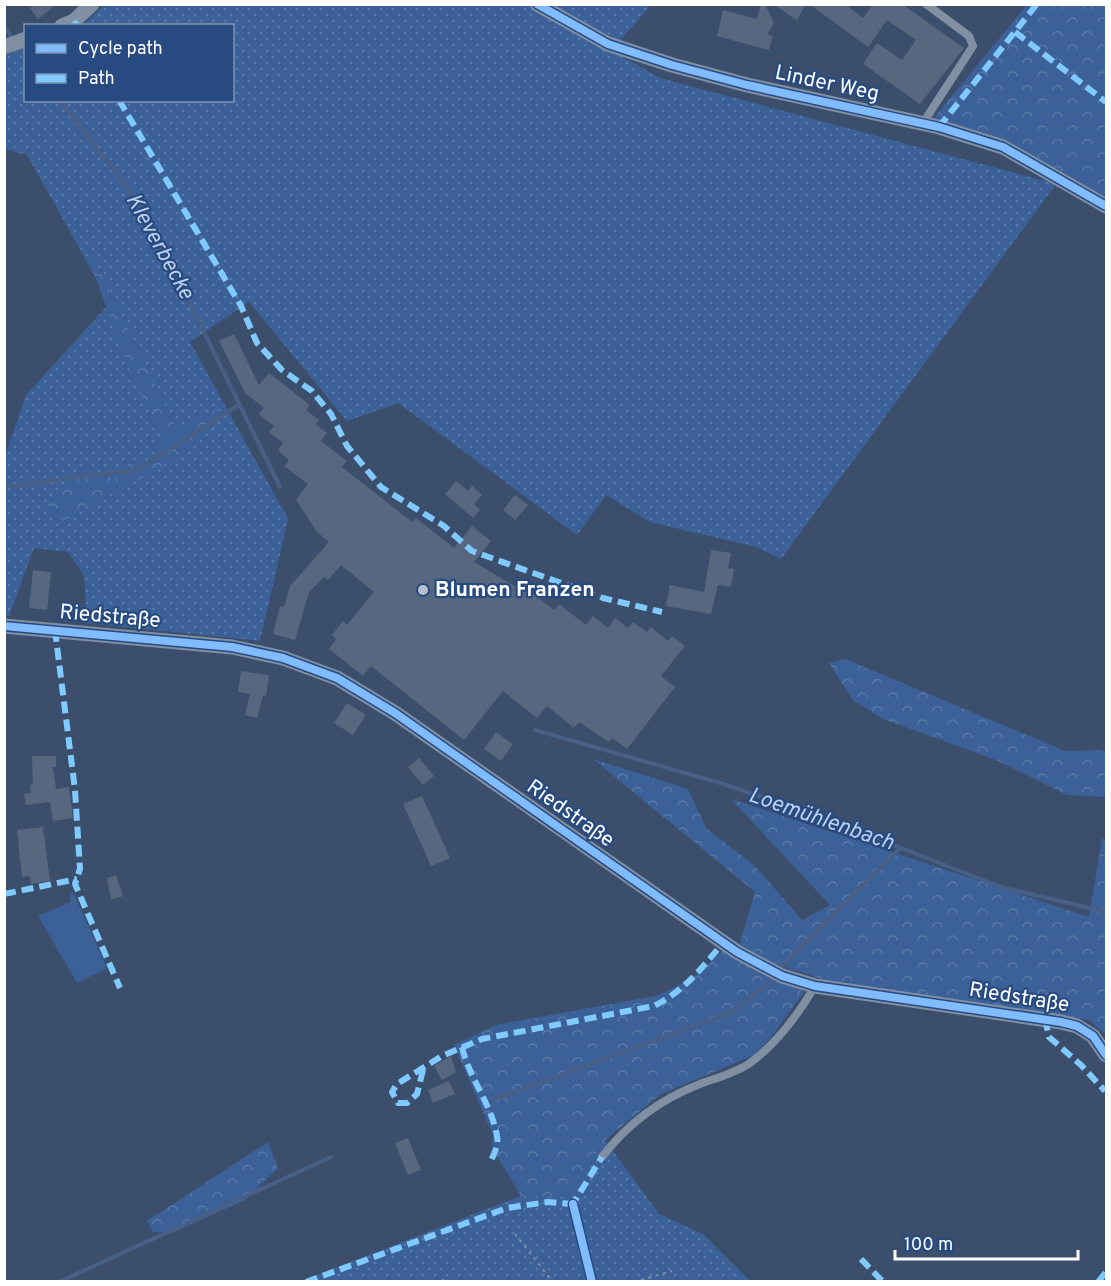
<svg xmlns="http://www.w3.org/2000/svg" width="1111" height="1286" font-family="Overpass,sans-serif">
  <style>
    .grass { fill: url(#grass-dots) }
    .forest { fill: url(#forest-crowns) }
    .pitch { fill: #3c6198 }
    .lines { fill: none; stroke-linecap: round; stroke-linejoin: round }
    .stream { stroke: #486086; stroke-width: 4 }
    .building { fill: #56677f }
    .path { stroke: #818fa3; stroke-width: 2; stroke-dasharray: 3 4.5; stroke-linecap: butt }
    .lane { stroke: #818fa3; stroke-width: 8 }
    .street { stroke: #818fa3; stroke-width: 15 }
    .quiet { stroke: #80caff; stroke-width: 6; stroke-dasharray: 12 6; stroke-linecap: butt }
    .cycleway-casing { stroke: #274b81; stroke-width: 11 }
    .cycleway { stroke: #80bcff; stroke-width: 8 }
    .poi-dot { fill: #bac1cc; stroke: #274b81; stroke-width: 2 }
    .labels { text-anchor: middle; dominant-baseline: central; stroke-width: 4.5; stroke-linejoin: round; paint-order: stroke }
    .street-label { font-size: 21px; fill: #fff; stroke: #274b81 }
    .poi-label { font-size: 21px; font-weight: bold; fill: #fff; stroke: #274b81; text-anchor: start }
    .water-label { font-size: 22px; font-style: italic; fill: #bbd0ee; stroke: #274b81 }
  </style>
  <defs>
    <pattern id="grass-dots" width="8" height="8" patternUnits="userSpaceOnUse" patternTransform="scale(1.5)"><rect width="8" height="8" fill="#3c6198"/><path d="M2 2h.1M6 6h.1" fill="none" stroke="#5979a7" stroke-width="1.8" stroke-linecap="round"/></pattern>
    <pattern id="forest-crowns" width="20" height="18" patternUnits="userSpaceOnUse" patternTransform="scale(1.5)"><rect width="20" height="18" fill="#3c6198"/><path d="M2 6a3 3 0 1 1 6 0M12 15a3 3 0 1 1 6 0" fill="none" stroke="#5979a7"/></pattern>
  </defs>
  <rect width="100%" height="100%" fill="#3b4f6d"/>
  <g class="grass">
    <polygon points="104,5 532,5 660,78 1056,184 781,559 756,547 650,522 606,495 577,535 398,403 347,421 249,302 190,342 288,519 260,641 87,623 84,576 68,552 34,548 9,616 5,615 5,456 26,395 110,303 27,155 5,149 5,55 25,47 26,100 232,100 232,26 83,25"/>
    <polygon points="536,5 651,5 615,47"/>
    <polygon points="605,1140 659,1214 703,1234 750,1281 299,1282 521,1196 572,1197"/>
  </g>
  <g class="forest">
    <polygon points="1027,5 1106,5 1106,203 931,121"/>
    <polygon points="88,256 93,257 176,428 225,406 184,454 63,521 45,503 81,467 114,479 136,459 148,462 163,440 126,362"/>
    <polygon points="845,659 1065,751 1106,750 1106,797 1067,795 996,760 883,719 853,700 829,663"/>
    <polygon points="593,759 688,789 706,828 755,866 802,920 830,905 731,799 1089,917 1102,838 1106,841 1106,1035 1089,1020 825,980 772,963 739,946 755,892"/>
    <path d="M723,950L804,992L769,1040L752,1056L661,1094L605,1140L572,1197L521,1196L492,1148L493,1135L454,1045L496,1025L655,996C681,986 705,971 723,950Z"/>
    <polygon points="268,1142 278,1168 245,1200 174,1232 153,1232 147,1221"/>
  </g>
  <polygon class="pitch" points="73,892 107,968 77,983 38,916 71,902 70,895"/>
  <g class="lines">
    <g class="stream">
      <polyline points="4,26 12,38"/>
      <polyline points="20,49 26,56"/>
      <polyline points="60,100 144,210 280,487"/>
      <polyline points="4,487 139,469 240,404"/>
      <polyline points="535,730 720,783 822,817 1001,887 1106,912"/>
      <polyline points="779,969 901,847"/>
      <polyline points="493,1100 732,1012 768,984 774,975"/>
      <polyline points="59,1282 331,1157"/>
    </g>
  </g>
  <g class="building">
    <polygon points="35,4 57,4 38,19 30,8"/>
    <polygon points="761,4 765,4 774,23 767,34 773,36 769,50 717,36 723,10 757,19"/>
    <polygon points="773,4 806,4 797,20"/>
    <polygon points="809,4 845,4 863,18 873,4 902,4 964,48 920,104 863,64 877,43 902,60 916,40 887,20 868,47"/>
    <polygon points="234,334 259,385 269,373 310,405 306,410 319,420 315,424 327,433 321,441 347,461 342,467 412,522 416,518 454,548 472,526 491,541 474,562 523,591 526,588 554,610 559,604 586,625 593,616 608,628 615,618 628,628 633,622 647,632 651,627 668,641 672,636 685,646 661,676 675,687 627,749 612,738 609,742 579,722 574,728 547,706 537,718 503,691 464,740 371,666 363,676 329,649 336,639 332,635 343,621 347,625 374,592 341,565 328,580 324,577 309,592 295,640 273,634 280,606 284,607 290,586 329,542 317,532 296,500 308,484 284,466 289,460 278,450 283,443 269,432 274,426 259,414 264,408 245,393 219,341"/>
    <polygon points="456,481 468,491 472,486 482,495 474,504 480,510 473,518 445,494"/>
    <polygon points="515,495 528,505 515,520 503,510"/>
    <polygon points="711,550 731,553 728,568 734,569 731,587 718,585 711,614 666,606 670,585 704,592"/>
    <polygon points="33,570 51,572 47,610 29,608"/>
    <polygon points="241,671 269,675 266,696 263,696 257,718 245,715 250,694 238,692"/>
    <polygon points="347,703 366,715 353,735 334,723"/>
    <polygon points="496,732 513,744 501,761 484,749"/>
    <polygon points="32,756 56,756 56,767 53,767 56,789 69,787 73,818 53,821 50,802 26,805 24,794 31,793 30,785 33,784"/>
    <polygon points="419,758 434,776 423,785 408,767"/>
    <polygon points="422,796 450,858 431,866 403,804"/>
    <polygon points="43,827 50,881 31,884 30,876 22,877 17,830"/>
    <polygon points="116,875 123,896 111,900 107,878"/>
    <polygon points="451,1056 456,1072 442,1080 434,1066"/>
    <polygon points="449,1081 455,1094 433,1103 428,1090"/>
    <polygon points="408,1138 421,1170 408,1175 395,1143"/>
  </g>
  <g class="lines">
    <g class="path">
      <polyline points="515,1234 553,1282"/>
      <polyline points="443,1279 444,1282"/>
      <polyline points="634,1282 672,1271"/>
    </g>
    <g class="lane">
      <polyline points="923,123 973,46 969,36 926,4"/>
      <path d="M602,1157C628,1123 661,1099 700,1084C716,1078 736,1073 750,1063C776,1044 799,1013 815,986"/>
    </g>
    <g class="street">
      <polyline points="537,4 608,44 672,65 747,85 939,127 1003,147 1106,206"/>
      <polyline points="62,26 74,21 92,4"/>
      <polyline points="4,47 26,39"/>
      <polyline points="4,626 232,647 283,658 337,678 395,713 737,952 782,976 815,986 1061,1022 1077,1026 1093,1036 1106,1055"/>
    </g>
    <g class="quiet">
      <polyline points="74,21 77,26"/>
      <polyline points="1015,32 1106,102"/>
      <polyline points="119,100 241,306 257,343 282,370 312,391 331,414 347,446 381,487 444,526 472,551 603,598 662,612"/>
      <polyline points="939,127 1037,4"/>
      <polyline points="55,630 75,790 80,869 75,884 120,988"/>
      <polyline points="4,894 77,879"/>
      <polyline points="1045,1019 1049,1037 1081,1065 1105,1091"/>
      <path d="M462,1047C469,1078 492,1105 497,1136C499,1145 494,1154 490,1163"/>
      <path d="M423,1070L417,1094L407,1103H398L392,1092L397,1084L442,1056L482,1039L654,1006C684,991 702,968 723,943"/>
      <polyline points="574,1208 573,1204 602,1157"/>
      <polyline points="861,1259 883,1282"/>
      <polyline points="306,1282 507,1208 548,1202 573,1204"/>
      <polyline points="1098,1282 1106,1272"/>
    </g>
    <defs>
      <g id="cycleway">
        <polyline points="537,4 608,44 672,65 747,85 939,127 1003,147 1106,206"/>
        <polyline points="4,626 232,647 283,658 337,678 395,713 737,952 782,976 815,986 1061,1022 1077,1026 1093,1036 1106,1055"/>
        <polyline points="573,1204 592,1282"/>
      </g>
    </defs>
    <use href="#cycleway" class="cycleway-casing"/>
    <use href="#cycleway" class="cycleway"/>
  </g>
  <circle class="poi-dot" cx="423" cy="590" r="6"/>
  <g class="labels">
    <g class="street-label">
      <text transform="translate(827 84) rotate(12)">Linder Weg</text>
      <text transform="translate(110 617) rotate(5)">Riedstraße</text>
      <text transform="translate(570 814) rotate(35)">Riedstraße</text>
      <text transform="translate(1019 998) rotate(9)">Riedstraße</text>
    </g>
    <g class="poi-label">
      <text x="435" y="590">Blumen Franzen</text>
    </g>
    <g class="water-label">
      <text transform="translate(159 247) rotate(61)">Kleverbecke</text>
      <text transform="translate(821 820) rotate(19)">Loemühlenbach</text>
    </g>
  </g>
  <rect width="1111" height="1286" fill="none" stroke="#ffffff" stroke-width="12"/>
  <rect x="24" y="24" width="210" height="78" fill="#274b81" stroke="#7d93b3" stroke-width="1.5"/>
  <rect x="36" y="44" width="30" height="9" fill="#80bcff" stroke="#7d93b3" stroke-width="1.5"/>
  <text x="78" y="54" font-size="18" fill="#ffffff">Cycle path</text>
  <rect x="36" y="74" width="30" height="9" fill="#80caff" stroke="#7d93b3" stroke-width="1.5"/>
  <text x="78" y="84" font-size="18" fill="#ffffff">Path</text>
  <path d="M895 1250v9h183v-9" fill="none" stroke="#ffffff" stroke-width="3"/>
  <text x="904" y="1250" font-size="18" fill="#ffffff" stroke="#274b81" stroke-width="4.5" paint-order="stroke">100 m</text>
</svg>
